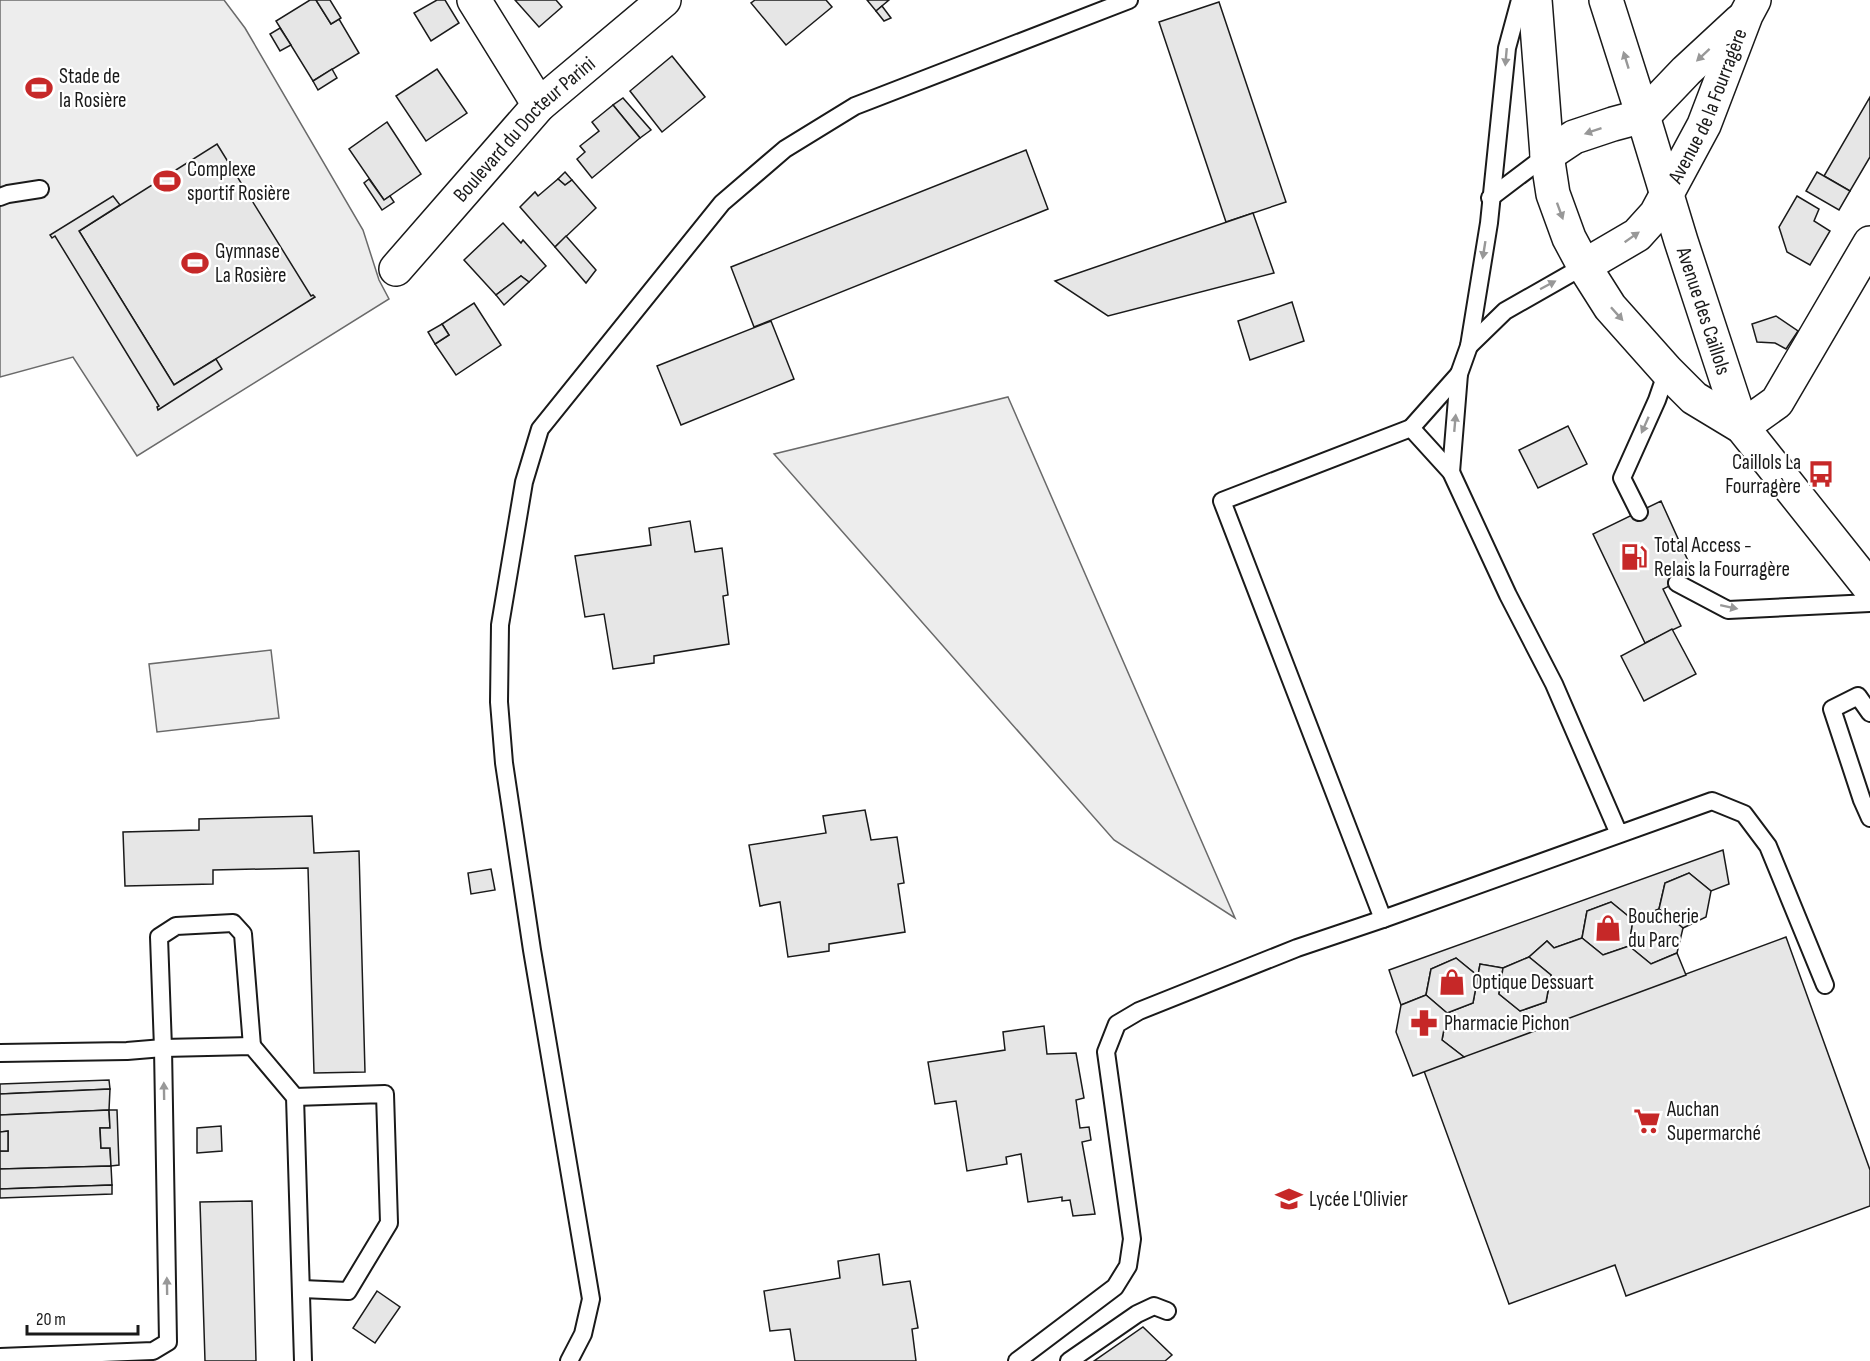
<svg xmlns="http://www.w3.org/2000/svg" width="1870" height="1361" font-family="'Sofia Sans Condensed',sans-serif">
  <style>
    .green { fill: #ededed; stroke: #6a6a6a; stroke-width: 1.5 }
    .building { fill: #e6e6e6; stroke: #1a1a1a; stroke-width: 1.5 }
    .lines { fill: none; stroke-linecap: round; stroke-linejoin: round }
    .lane-casing { stroke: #1a1a1a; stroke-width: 20 }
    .street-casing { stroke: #1a1a1a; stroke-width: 36 }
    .secondary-casing { stroke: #1a1a1a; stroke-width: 36 }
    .lane { stroke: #fff; stroke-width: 16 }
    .street { stroke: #fff; stroke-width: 33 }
    .secondary { stroke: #fff; stroke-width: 33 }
    .oneway { fill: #989898 }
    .labels { text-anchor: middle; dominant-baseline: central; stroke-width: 4.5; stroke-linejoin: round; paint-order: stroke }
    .poi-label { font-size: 21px; fill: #1a1a1a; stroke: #fff; text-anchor: start }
    .street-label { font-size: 21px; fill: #1a1a1a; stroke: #fff }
  </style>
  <rect width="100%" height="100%" fill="#fff"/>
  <g class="green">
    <polygon points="0,0 224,0 245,28 363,230 379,280 389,299 137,456 73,357 0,377"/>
    <polygon points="1008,397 1235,918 1114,840 774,454"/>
    <polygon points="271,650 279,718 157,732 149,664"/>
  </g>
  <g class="building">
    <polygon points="310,0 316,0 331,24 339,19 359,53 313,81 276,21"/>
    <polygon points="316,0 330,0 341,18 331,24"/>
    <polygon points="437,0 445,0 459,23 431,41 414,13"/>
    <polygon points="515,0 556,0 562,7 539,27"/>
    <polygon points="755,0 826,0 832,7 786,45 751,3"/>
    <polygon points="867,0 889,0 876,11"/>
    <polygon points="1219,2 1286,202 1226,222 1159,22"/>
    <polygon points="882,6 891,18 884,21 876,11"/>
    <polygon points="280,28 291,45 280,51 270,34"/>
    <polygon points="672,56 705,97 662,132 630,91"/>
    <polygon points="332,69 337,78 318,90 313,81"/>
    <polygon points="437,69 467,113 426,141 396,96"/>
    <polygon points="1870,97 1870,157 1850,191 1824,176"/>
    <polygon points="623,98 651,130 640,138 613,105"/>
    <polygon points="613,105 640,138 592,178 577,159 585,152 580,146 599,131 592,122"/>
    <polygon points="387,122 421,174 384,200 349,149"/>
    <polygon points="217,144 311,296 313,295 315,297 174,385 79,231"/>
    <polygon points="1026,150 1048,209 754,327 731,267"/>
    <polygon points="565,172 572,180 565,185 558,179"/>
    <polygon points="1817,172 1850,191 1839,210 1806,191"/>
    <polygon points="369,179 384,200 390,196 394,202 382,210 364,183"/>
    <polygon points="558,179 565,185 572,180 596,208 555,247 520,207 535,192 538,196"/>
    <polygon points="113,196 120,205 79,231 174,385 216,359 222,369 158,410 157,407 159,406 55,236 52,238 50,235"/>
    <polygon points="1797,196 1819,209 1814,221 1830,231 1810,265 1787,252 1779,227"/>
    <polygon points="1253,213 1274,273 1108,316 1055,281"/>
    <polygon points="503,223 521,243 523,240 546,266 529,282 521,276 496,295 464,260"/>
    <polygon points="566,236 596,270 586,283 555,247"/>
    <polygon points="521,276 529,282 504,305 496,295"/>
    <polygon points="1292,302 1304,341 1250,360 1238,321"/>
    <polygon points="474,303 501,345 456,375 435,344 449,335 442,324"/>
    <polygon points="1776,316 1798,331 1786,349 1775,343 1757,342 1752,324"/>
    <polygon points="771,321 794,379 681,425 657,366"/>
    <polygon points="442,324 449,335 435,344 428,332"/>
    <polygon points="1568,426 1587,464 1538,488 1519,450"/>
    <polygon points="1661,501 1694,574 1663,589 1681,626 1645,643 1593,534"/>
    <polygon points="690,521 695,552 722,548 728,595 723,596 729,644 654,656 654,663 613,669 604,614 585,617 575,556 651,545 649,528"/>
    <polygon points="1672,629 1696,674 1644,701 1621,656"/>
    <polygon points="865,810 871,840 897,837 904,883 898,884 905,932 829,944 829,951 788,957 780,902 760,906 749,845 826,833 823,816"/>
    <polygon points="312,816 314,853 359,851 365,1072 314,1073 308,868 213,870 213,884 125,886 123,832 199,830 199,819"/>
    <polygon points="1723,850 1729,884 1711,891 1689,873 1665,883 1659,909 1633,920 1611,902 1587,911 1582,938 1554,948 1547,941 1529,957 1503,968 1480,964 1478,976 1456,958 1431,969 1426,995 1401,1005 1389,970"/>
    <polygon points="491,869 495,890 471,894 468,873"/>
    <polygon points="1689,873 1711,891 1706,917 1683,928 1659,909 1665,883"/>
    <polygon points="1611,902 1633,920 1629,946 1603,955 1582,938 1587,911"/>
    <polygon points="1659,909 1683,928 1677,953 1651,964 1629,946 1633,920"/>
    <polygon points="1786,937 1870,1170 1870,1206 1626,1296 1615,1265 1509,1304 1424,1071"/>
    <polygon points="1582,938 1603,955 1629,946 1651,964 1677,953 1686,975 1464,1057 1442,1040 1447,1013 1473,1003 1480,964 1503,968 1499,994 1520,1011 1546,1002 1551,975 1529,957 1547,941 1554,948"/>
    <polygon points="1529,957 1551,975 1546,1002 1520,1011 1499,994 1503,968"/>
    <polygon points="1456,958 1478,976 1473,1003 1447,1013 1426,995 1431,969"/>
    <polygon points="1426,995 1447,1013 1442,1040 1464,1057 1413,1076 1396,1032 1401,1005"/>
    <polygon points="1044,1026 1047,1054 1076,1053 1084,1098 1076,1100 1080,1128 1089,1127 1091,1140 1082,1142 1095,1214 1073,1216 1070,1200 1062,1201 1062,1197 1028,1202 1021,1154 1006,1157 1007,1164 967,1171 956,1101 935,1104 928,1062 1005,1050 1003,1032"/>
    <polygon points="109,1080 110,1089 0,1094 0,1084"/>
    <polygon points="110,1089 109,1110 0,1115 0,1094"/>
    <polygon points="109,1110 110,1128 100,1128 101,1148 110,1148 111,1166 0,1169 0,1151 8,1151 8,1131 0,1132 0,1115"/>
    <polygon points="109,1110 117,1110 119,1165 111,1166 110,1148 101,1148 100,1128 110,1128"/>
    <polygon points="221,1126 222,1151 197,1153 197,1128"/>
    <polygon points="8,1131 8,1151 0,1151 0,1132"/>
    <polygon points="111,1166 112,1185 0,1189 0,1169"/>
    <polygon points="112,1185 112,1194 0,1198 0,1189"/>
    <polygon points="252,1201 256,1361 205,1361 200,1202"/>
    <polygon points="879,1254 883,1285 910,1281 918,1328 912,1329 916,1361 795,1361 790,1329 770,1331 764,1291 840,1278 838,1261"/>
    <polygon points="377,1291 400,1307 375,1343 353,1328"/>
    <polygon points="1143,1327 1172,1355 1165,1361 1094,1361"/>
  </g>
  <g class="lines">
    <defs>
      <g id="lane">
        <polyline points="0,197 8,194 40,189"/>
        <polyline points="1490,198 1547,155"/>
        <polyline points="1469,346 1505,311 1584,266"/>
        <polyline points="1411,428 1459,374"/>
        <polyline points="1451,472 1459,374 1469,346 1489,223 1507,48 1520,0"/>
        <polyline points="1639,512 1622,478 1657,400 1667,371"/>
        <polyline points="1677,583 1728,610 1870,603"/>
        <polyline points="1870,713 1858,696 1832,709 1862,800 1870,818"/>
        <polyline points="1619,834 1554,684 1508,595 1451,472 1411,428 1222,501 1383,919 1712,801 1744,814 1768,846 1825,985"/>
        <polyline points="0,1053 127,1051 163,1048 252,1046 295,1097 303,1361"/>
        <polyline points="295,1097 385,1094 389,1223 348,1291 302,1289"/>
        <polyline points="0,1357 153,1351 168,1342 163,1048 159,937 176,926 233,923 243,934 252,1046"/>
        <polyline points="569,1361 583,1334 591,1299 532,950 504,763 499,702 500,625 524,482 540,429 722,203 785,149 855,106 1129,0"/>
        <polyline points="1017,1361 1115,1287 1128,1266 1132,1239 1106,1052 1117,1024 1139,1011 1297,948 1383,919"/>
        <polyline points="1069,1361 1137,1314 1154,1306 1167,1311"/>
      </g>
      <g id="street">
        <polyline points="474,0 539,105"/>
        <path id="s1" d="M396,269L539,105L664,0"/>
        <polyline points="1742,427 1777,402 1870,243"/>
      </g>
      <g id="secondary">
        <polyline points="1535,0 1547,155 1553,194 1569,238 1584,266 1610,307 1667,371 1694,398 1742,427 1870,588"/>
        <path id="s2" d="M1606,0L1643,116L1681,241L1742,427"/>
        <polyline points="1643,116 1686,71 1740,21"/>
        <polyline points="1547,155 1574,137 1613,124 1643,116"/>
        <path id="s3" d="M1584,266L1637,235L1656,214L1704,125L1746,15L1754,0"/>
      </g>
    </defs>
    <use href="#lane" class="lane-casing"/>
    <use href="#street" class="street-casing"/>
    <use href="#secondary" class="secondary-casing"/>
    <use href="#lane" class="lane"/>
    <use href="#street" class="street"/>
    <use href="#secondary" class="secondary"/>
  </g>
  <defs><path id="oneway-solid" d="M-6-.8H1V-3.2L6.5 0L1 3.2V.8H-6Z" transform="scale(1.5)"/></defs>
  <g class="oneway">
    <use href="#oneway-solid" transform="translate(1703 55) rotate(137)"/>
    <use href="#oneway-solid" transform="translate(1506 57) rotate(95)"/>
    <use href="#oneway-solid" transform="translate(1626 60) rotate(-107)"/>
    <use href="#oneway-solid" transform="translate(1593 131) rotate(161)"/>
    <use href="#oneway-solid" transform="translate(1560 211) rotate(70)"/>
    <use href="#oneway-solid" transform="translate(1632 237) rotate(-35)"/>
    <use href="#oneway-solid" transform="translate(1484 250) rotate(99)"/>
    <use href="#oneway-solid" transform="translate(1548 285) rotate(-28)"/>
    <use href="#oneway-solid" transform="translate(1617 314) rotate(48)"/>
    <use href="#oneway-solid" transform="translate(1455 423) rotate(-85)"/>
    <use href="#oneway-solid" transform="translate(1645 425) rotate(114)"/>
    <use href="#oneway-solid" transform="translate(1729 607) rotate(12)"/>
    <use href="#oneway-solid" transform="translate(164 1091) rotate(-91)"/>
    <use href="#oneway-solid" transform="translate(167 1286) rotate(-91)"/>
  </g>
  <defs>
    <symbol id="stadium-bare" viewBox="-9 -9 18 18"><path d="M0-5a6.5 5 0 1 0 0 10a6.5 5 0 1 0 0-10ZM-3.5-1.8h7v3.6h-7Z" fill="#c62828" stroke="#fff" stroke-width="2.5" paint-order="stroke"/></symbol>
    <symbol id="bus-bare" viewBox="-9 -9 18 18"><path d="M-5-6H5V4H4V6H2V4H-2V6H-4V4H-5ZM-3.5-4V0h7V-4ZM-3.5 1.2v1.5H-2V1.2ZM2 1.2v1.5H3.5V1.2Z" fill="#c62828" stroke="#fff" stroke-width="2.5" paint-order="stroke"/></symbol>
    <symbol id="fuel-bare" viewBox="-9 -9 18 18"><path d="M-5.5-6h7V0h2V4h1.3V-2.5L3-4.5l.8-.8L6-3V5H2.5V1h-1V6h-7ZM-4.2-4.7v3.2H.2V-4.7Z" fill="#c62828" stroke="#fff" stroke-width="2.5" paint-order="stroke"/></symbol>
    <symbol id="shop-bare" viewBox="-9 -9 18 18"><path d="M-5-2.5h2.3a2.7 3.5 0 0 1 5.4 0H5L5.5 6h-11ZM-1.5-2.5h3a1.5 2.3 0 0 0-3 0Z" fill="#c62828" stroke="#fff" stroke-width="2.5" paint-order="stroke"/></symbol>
    <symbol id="pharmacy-bare" viewBox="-9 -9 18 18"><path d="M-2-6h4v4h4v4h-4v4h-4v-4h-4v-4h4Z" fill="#c62828" stroke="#fff" stroke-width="2.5" paint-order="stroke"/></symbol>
    <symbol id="supermarket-bare" viewBox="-9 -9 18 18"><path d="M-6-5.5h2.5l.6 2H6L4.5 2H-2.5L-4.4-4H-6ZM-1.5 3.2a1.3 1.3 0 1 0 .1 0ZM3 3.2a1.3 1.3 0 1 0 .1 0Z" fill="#c62828" stroke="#fff" stroke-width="2.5" paint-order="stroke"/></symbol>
    <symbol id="school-bare" viewBox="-9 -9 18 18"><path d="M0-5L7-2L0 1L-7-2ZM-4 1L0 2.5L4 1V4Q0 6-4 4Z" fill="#c62828" stroke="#fff" stroke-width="2.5" paint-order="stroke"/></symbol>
  </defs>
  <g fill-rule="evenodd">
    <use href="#stadium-bare" x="20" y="69" width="38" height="38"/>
    <use href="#stadium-bare" x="148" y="162" width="38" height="38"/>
    <use href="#stadium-bare" x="176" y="244" width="38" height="38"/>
    <use href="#bus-bare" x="1802" y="455" width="38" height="38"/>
    <use href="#fuel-bare" x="1615" y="538" width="38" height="38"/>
    <use href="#shop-bare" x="1589" y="909" width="38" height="38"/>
    <use href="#shop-bare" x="1433" y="963" width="38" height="38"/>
    <use href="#pharmacy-bare" x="1405" y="1004" width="38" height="38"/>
    <use href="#supermarket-bare" x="1628" y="1102" width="38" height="38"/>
    <use href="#school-bare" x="1270" y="1180" width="38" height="38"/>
  </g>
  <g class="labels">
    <g class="poi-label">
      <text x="59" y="76">Stade de<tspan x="59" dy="24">la Rosière</tspan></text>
      <text x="187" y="169">Complexe<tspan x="187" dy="24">sportif Rosière</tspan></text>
      <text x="215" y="251">Gymnase<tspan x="215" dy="24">La Rosière</tspan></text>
      <text x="1801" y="462" text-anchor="end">Caillols La<tspan x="1801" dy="24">Fourragère</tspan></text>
      <text x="1654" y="545">Total Access -<tspan x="1654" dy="24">Relais la Fourragère</tspan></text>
      <text x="1628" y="916">Boucherie<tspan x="1628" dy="24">du Parc</tspan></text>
      <text x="1472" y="982">Optique Dessuart</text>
      <text x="1444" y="1023">Pharmacie Pichon</text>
      <text x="1667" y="1109">Auchan<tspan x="1667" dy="24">Supermarché</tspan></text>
      <text x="1309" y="1199">Lycée L'Olivier</text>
    </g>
    <g class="street-label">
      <text stroke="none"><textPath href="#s3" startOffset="210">Avenue de la Fourragère</textPath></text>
      <text stroke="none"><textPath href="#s1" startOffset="190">Boulevard du Docteur Parini</textPath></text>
      <text stroke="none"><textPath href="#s2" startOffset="326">Avenue des Caillols</textPath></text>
    </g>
  </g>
  <path d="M27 1325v9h111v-9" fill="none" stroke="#1a1a1a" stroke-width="3"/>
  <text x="36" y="1325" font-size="18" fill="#1a1a1a" stroke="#ffffff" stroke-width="4.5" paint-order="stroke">20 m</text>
</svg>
